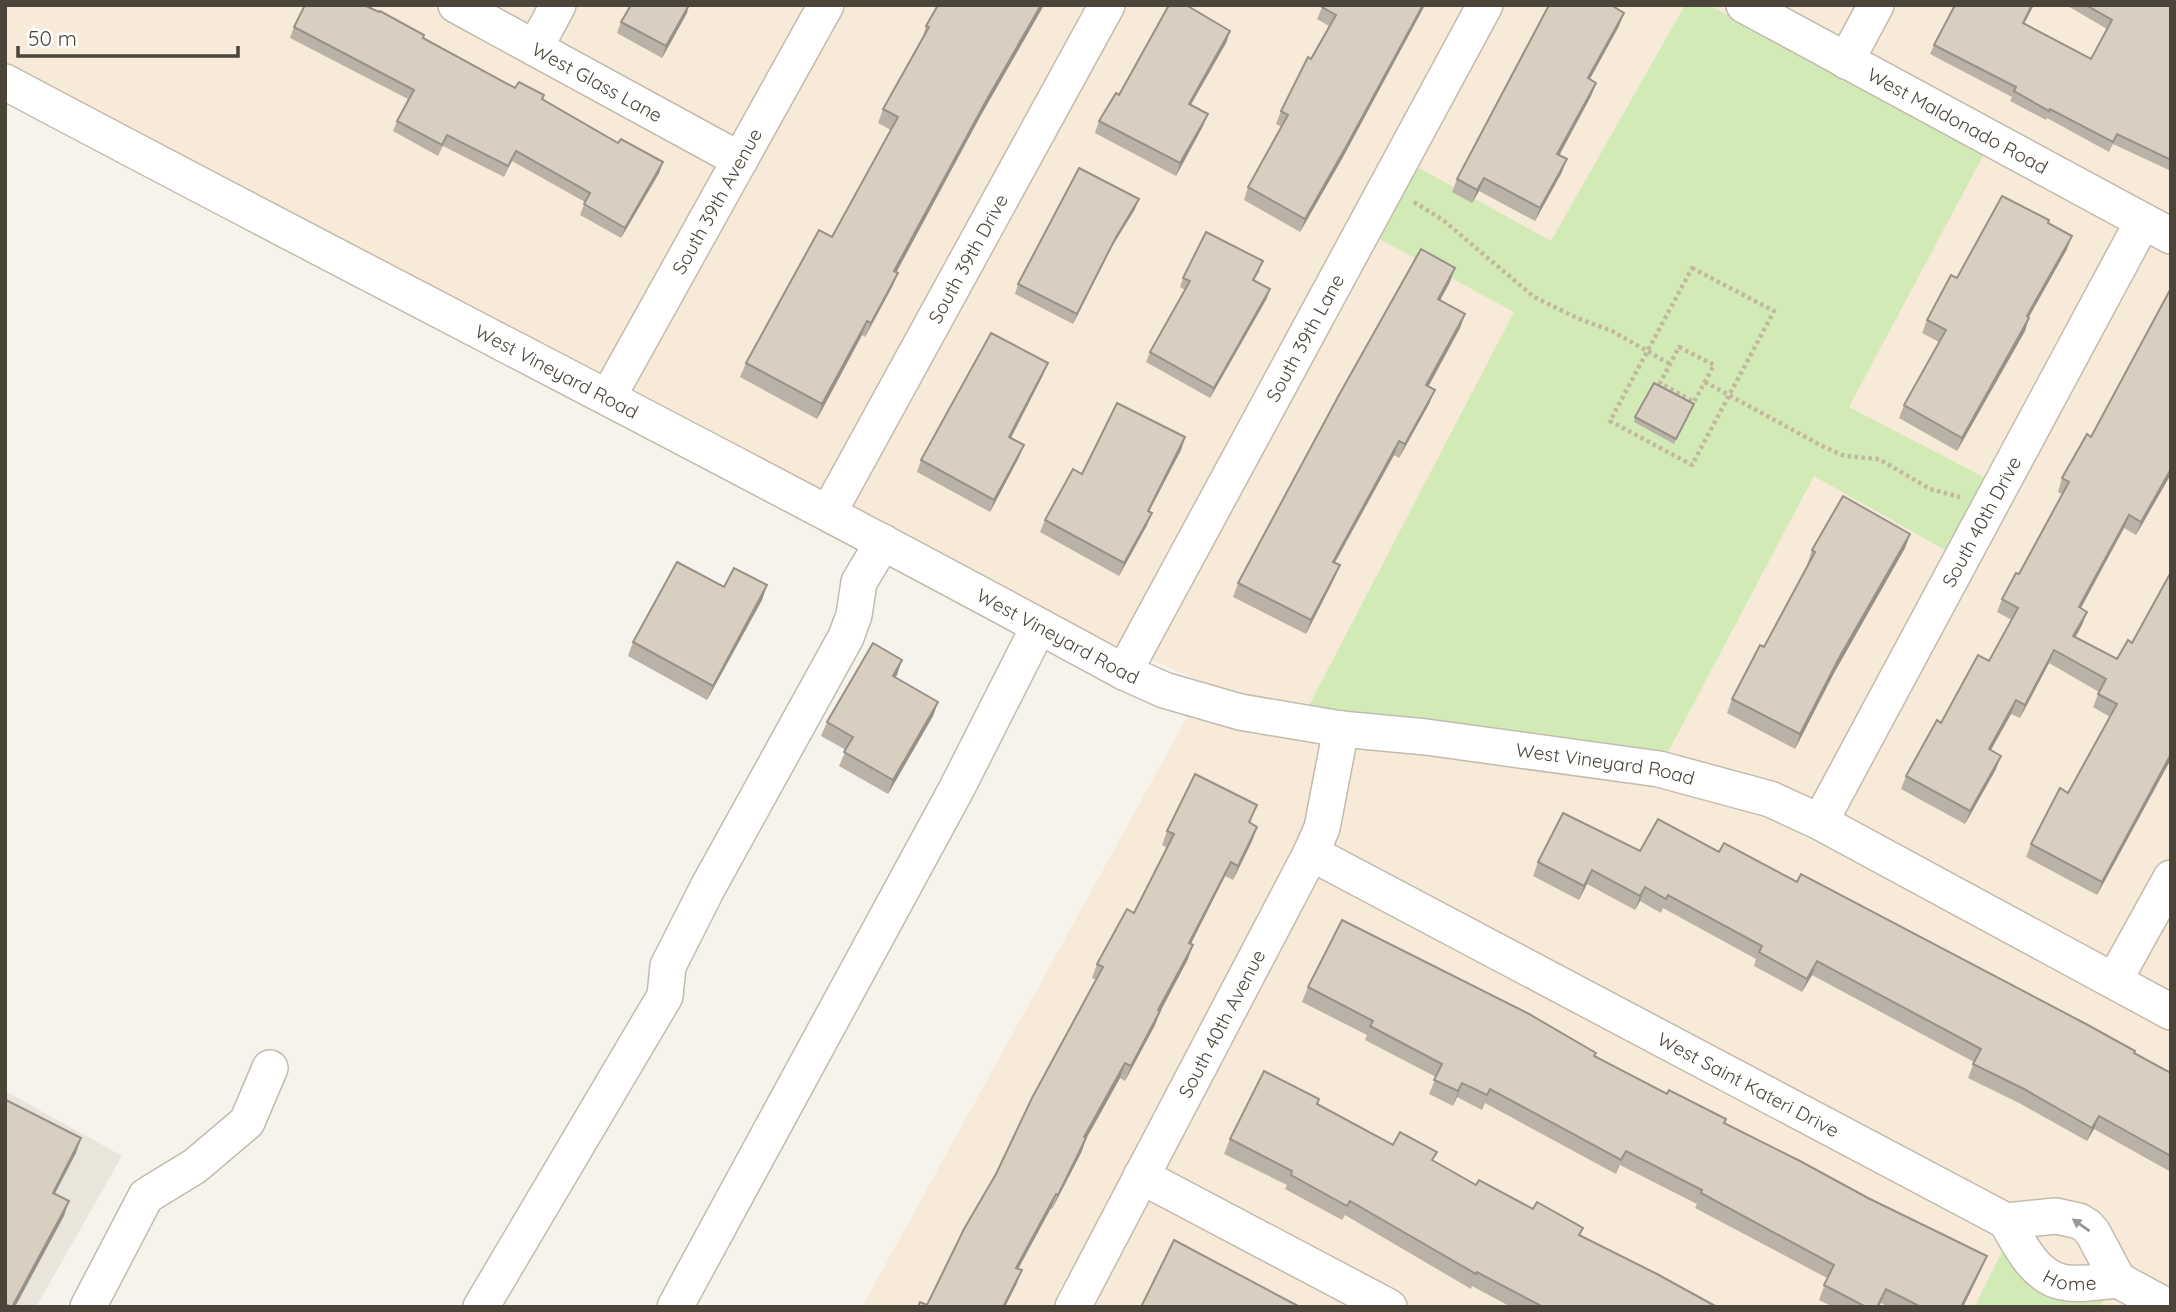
<svg xmlns="http://www.w3.org/2000/svg" width="2176" height="1312" font-family="Quicksand,sans-serif">
  <style>
    .residential { fill: #eae5da }
    .commercial { fill: #f7ead8 }
    .green { fill: #d2eab5 }
    .lines { fill: none; stroke-linecap: round; stroke-linejoin: round }
    .minor-casing { stroke: #c2bbae; stroke-width: 38 }
    .path { stroke: #c4b79f; stroke-width: 4.5; stroke-dasharray: 3.5 3.5; stroke-linecap: butt }
    .minor { stroke: #fff; stroke-width: 35 }
    .wall { fill: #bab2a6 }
    .shaded-wall { fill: #979187 }
    .building { fill: #d8cfc1; stroke: #979187; stroke-width: 2 }
    .oneway { fill: #9c9892 }
    .labels { text-anchor: middle; dominant-baseline: central; stroke-width: 6; stroke-linejoin: round; paint-order: stroke }
    .street-label { font-size: 19px; fill: #4b4439; stroke: #fff }
  </style>
  <rect width="100%" height="100%" fill="#f6f3ec"/>
  <polygon class="residential" points="5,1091 122,1156 36,1307 5,1307"/>
  <polygon class="commercial" points="5,5 2171,5 2171,1307 862,1307 1206,683 1100,638 5,66"/>
  <g class="green">
    <polygon points="1685,5 1709,5 1984,154 1849,407 2001,486 1961,559 1814,476 1659,769 1301,721 1514,312 1363,230 1401,158 1551,241"/>
    <polygon points="2007,1242 2105,1297 2101,1307 1974,1307"/>
  </g>
  <g class="lines">
    <defs>
      <g id="minor">
        <path id="s1" d="M456,5L740,160"/>
        <path id="s2" d="M1744,5L2171,236"/>
        <polyline points="535,48 558,5"/>
        <polyline points="1846,61 1876,5"/>
        <path id="s3" d="M5,82C377,280 753,470 1124,672L1164,690L1240,712L1341,729L1426,737L1659,769L1770,799L1820,822L2171,1012"/>
        <path id="s4" d="M608,397L826,5"/>
        <path id="s5" d="M829,512L1107,5"/>
        <path id="s6" d="M1124,672L1485,5"/>
        <path id="s7" d="M1820,822L2143,221"/>
        <path id="s8" d="M1311,853L2006,1221L2056,1216L2079,1221L2087,1226L2093,1233L2118,1280L2168,1307"/>
        <polyline points="2114,981 2171,878"/>
        <polyline points="1141,1176 1389,1307"/>
        <path id="s9" d="M2006,1221C2019,1243 2034,1276 2062,1282C2079,1286 2101,1281 2118,1280"/>
        <polyline points="88,1307 146,1196 195,1166 247,1122 270,1068"/>
        <polyline points="481,1307 665,996 668,966 708,887 846,637 854,615 859,582 883,542"/>
        <polyline points="675,1307 957,788 1039,626"/>
        <path id="s10" d="M1073,1307L1311,853L1322,828L1341,729"/>
      </g>
    </defs>
    <use href="#minor" class="minor-casing"/>
    <g class="path">
      <polyline points="1414,202 1443,220 1534,297 1577,318 1612,331 1670,364"/>
      <polygon points="1692,268 1774,311 1692,465 1610,421"/>
      <polygon points="1679,347 1714,365 1694,402 1660,383"/>
      <polyline points="1705,382 1822,446 1845,456 1879,459 1930,489 1960,497"/>
    </g>
    <use href="#minor" class="minor"/>
  </g>
  <g class="wall">
    <polygon points="938,5 1044,5 981,115 896,272 892,287 865,337 862,335 817,419 740,377 746,363 832,237 891,130 878,123 883,109 922,40 926,26"/>
    <polygon points="1323,5 1425,5 1343,157 1300,232 1244,200 1248,187 1282,127 1276,124 1281,111 1329,26 1317,19"/>
    <polygon points="2066,5 2171,5 2171,171 2113,144 2109,152 2047,118 2046,120 2010,101 2012,97 1930,54 1934,45 2024,24 2091,59 2107,29"/>
    <polygon points="687,13 662,58 617,33 621,22"/>
    <polygon points="1619,26 1590,79 1596,83 1591,96 1559,155 1562,172 1535,221 1479,191 1472,203 1452,192 1457,179"/>
    <polygon points="294,27 423,38 515,88 544,95 543,100 618,143 663,162 659,173 621,238 580,215 585,202 512,161 504,177 443,146 438,156 393,131 397,121 408,99 290,38"/>
    <polygon points="1230,31 1226,43 1191,105 1203,126 1176,176 1095,133 1099,121 1119,95"/>
    <polygon points="1135,209 1111,248 1073,324 1015,294 1018,284"/>
    <polygon points="2048,223 2067,249 2029,317 2025,331 1957,451 1899,418 1904,405 1939,342 1922,333 1927,320 1957,278"/>
    <polygon points="1260,270 1254,281 1267,298 1210,398 1146,362 1150,352 1185,290 1180,287 1183,278"/>
    <polygon points="1450,282 1440,300 1465,314 1460,328 1428,387 1429,404 1399,458 1394,455 1335,563 1334,579 1306,634 1233,597 1238,583"/>
    <polygon points="2171,290 2171,474 2136,535 2124,528 2080,608 2087,612 2082,625 2075,637 2117,659 2132,643 2171,572 2171,759 2097,895 2026,857 2031,844 2068,793 2110,717 2093,707 2099,692 2049,663 2020,718 2011,714 1991,750 1996,769 1965,824 1901,789 1906,776 1941,723 1989,661 2012,620 1997,612 2002,599 2019,574 2062,494 2058,492 2062,478 2091,437"/>
    <polygon points="1043,375 1011,438 1019,457 990,512 917,472 921,460"/>
    <polygon points="1692,409 1674,444 1634,422 1635,417"/>
    <polygon points="1185,437 1181,450 1149,511 1152,513 1147,525 1119,576 1040,532 1045,520 1082,474"/>
    <polygon points="1910,534 1905,548 1834,673 1795,749 1727,713 1732,699 1764,647 1808,565 1807,565 1812,550"/>
    <polygon points="767,585 762,600 707,700 628,656 633,642 724,587"/>
    <polygon points="897,675 895,677 938,702 933,716 888,794 839,766 846,750 821,736 827,722"/>
    <polygon points="1252,819 1250,823 1257,827 1252,841 1233,880 1225,876 1191,944 1188,959 1160,1012 1155,1025 1125,1081 1120,1078 1086,1139 1081,1153 1052,1209 1051,1208 1018,1269 1022,1270 1016,1285 927,1305 996,1174 1096,980 1092,978 1097,964 1134,913 1167,848 1162,845 1167,831"/>
    <polygon points="1640,851 1719,852 1797,882 2171,1073 2171,1172 2094,1129 2087,1141 2019,1103 1968,1078 1974,1062 1812,975 1802,992 1754,966 1756,959 1663,908 1661,913 1640,901 1635,910 1587,884 1579,900 1533,876 1538,862"/>
    <polygon points="1308,987 1595,1056 1725,1123 1981,1270 1963,1307 1888,1307 1881,1303 1879,1307 1833,1307 1819,1300 1827,1278 1695,1208 1697,1204 1620,1165 1616,1174 1485,1103 1482,1110 1457,1097 1453,1106 1429,1094 1436,1077 1365,1040 1367,1035 1302,1002"/>
    <polygon points="1319,1099 1317,1105 1393,1145 1434,1161 1476,1185 1580,1236 1717,1307 1511,1307 1472,1286 1471,1289 1345,1215 1342,1220 1285,1189 1287,1185 1224,1154 1230,1139"/>
  </g>
  <g class="shaded-wall">
    <polygon points="689,5 687,13 662,58 666,46"/>
    <polygon points="1041,5 1044,5 981,115 889,286 894,271 986,101"/>
    <polygon points="1423,5 1425,5 1343,157 1300,232 1305,219"/>
    <polygon points="2032,5 2034,5 2019,33 2023,23"/>
    <polygon points="1624,13 1619,26 1583,91 1588,78"/>
    <polygon points="1230,31 1226,43 1184,116 1189,104"/>
    <polygon points="1596,83 1591,96 1553,167 1557,154"/>
    <polygon points="1208,114 1203,126 1176,176 1180,163"/>
    <polygon points="1567,159 1562,172 1535,221 1540,208"/>
    <polygon points="663,162 659,173 621,238 625,228"/>
    <polygon points="1484,178 1479,191 1472,203 1477,190"/>
    <polygon points="1139,199 1135,209 1111,248 1073,324 1077,314 1115,239"/>
    <polygon points="2072,236 2067,249 2022,329 2027,316"/>
    <polygon points="1455,268 1450,282 1433,313 1438,299"/>
    <polygon points="898,273 892,287 865,337 871,323"/>
    <polygon points="1270,289 1267,298 1210,398 1214,388"/>
    <polygon points="1465,314 1460,328 1421,400 1426,385"/>
    <polygon points="2029,318 2025,331 1957,451 1962,438"/>
    <polygon points="867,321 862,335 817,419 822,404"/>
    <polygon points="1048,363 1043,375 1005,449 1009,437"/>
    <polygon points="1435,390 1429,404 1399,458 1405,444"/>
    <polygon points="1185,437 1181,450 1143,523 1148,511"/>
    <polygon points="1399,441 1394,455 1327,576 1333,562"/>
    <polygon points="1024,445 1019,457 990,512 994,500"/>
    <polygon points="2171,469 2171,474 2136,535 2141,522"/>
    <polygon points="1152,513 1147,525 1119,576 1124,563"/>
    <polygon points="2129,515 2124,528 2074,621 2079,607"/>
    <polygon points="1910,534 1905,548 1834,673 1795,749 1800,734 1839,658"/>
    <polygon points="1340,565 1334,579 1306,634 1311,620"/>
    <polygon points="767,585 762,600 707,700 713,686"/>
    <polygon points="2087,612 2082,625 2069,649 2073,636"/>
    <polygon points="2054,650 2049,663 2020,718 2025,705"/>
    <polygon points="902,660 897,675 888,690 893,676"/>
    <polygon points="2016,700 2011,714 1984,762 1989,749"/>
    <polygon points="938,702 933,716 888,794 893,780"/>
    <polygon points="2171,754 2171,759 2097,895 2102,882"/>
    <polygon points="2001,756 1996,769 1965,824 1970,811"/>
    <polygon points="1257,827 1252,841 1233,880 1238,866"/>
    <polygon points="1231,862 1225,876 1184,957 1189,943"/>
    <polygon points="1592,870 1587,884 1579,900 1584,886"/>
    <polygon points="1645,887 1640,901 1635,910 1640,896"/>
    <polygon points="1193,945 1188,959 1160,1012 1155,1025 1125,1081 1131,1066 1158,1010"/>
    <polygon points="1817,961 1812,975 1802,992 1807,979"/>
    <polygon points="1125,1063 1120,1078 1086,1139 1081,1153 1052,1209 1058,1195 1084,1137"/>
    <polygon points="1462,1083 1457,1097 1453,1106 1458,1091"/>
    <polygon points="2099,1116 2094,1129 2087,1141 2092,1128"/>
    <polygon points="81,1138 76,1153 48,1207 53,1193"/>
    <polygon points="1056,1194 1051,1208 1011,1282 1016,1268"/>
    <polygon points="69,1201 64,1216 15,1307 12,1307"/>
    <polygon points="1987,1256 1981,1270 1963,1307 1961,1307"/>
    <polygon points="1022,1270 1016,1285 1005,1307 1003,1307"/>
  </g>
  <g class="building">
    <polygon points="305,5 364,5 379,12 380,11 424,35 423,38 515,88 519,82 544,95 542,99 618,143 621,139 663,162 625,228 584,204 590,193 516,151 508,166 447,135 442,145 397,121 414,90 294,27"/>
    <polygon points="631,5 689,5 666,46 621,22"/>
    <polygon points="938,5 1041,5 986,101 894,271 898,273 871,323 867,321 822,404 746,363 819,230 832,237 898,117 883,109 929,27 926,26"/>
    <polygon points="1169,5 1186,5 1230,31 1189,104 1208,114 1180,163 1099,121 1116,93 1119,95"/>
    <polygon points="1323,5 1423,5 1347,145 1305,219 1248,187 1288,115 1281,111 1308,57 1311,59 1336,15 1322,7"/>
    <polygon points="1549,5 1611,5 1624,13 1588,78 1596,83 1557,154 1567,159 1540,208 1484,178 1477,190 1457,179"/>
    <polygon points="1955,5 2032,5 2023,23 2091,59 2112,20 2086,5 2171,5 2171,160 2117,134 2113,142 2050,109 2049,111 2014,91 2016,87 1934,45"/>
    <polygon points="1079,168 1139,199 1115,239 1077,314 1018,284"/>
    <polygon points="2002,196 2049,220 2048,223 2072,236 2027,316 2029,318 1962,438 1904,405 1946,330 1927,320 1951,275 1957,278"/>
    <polygon points="1206,232 1263,261 1253,280 1270,289 1214,388 1150,352 1190,281 1183,278"/>
    <polygon points="1421,249 1455,268 1438,299 1465,314 1426,385 1435,390 1405,444 1399,441 1333,562 1340,565 1311,620 1238,583 1339,395"/>
    <polygon points="2170,290 2171,469 2141,522 2129,515 2079,607 2087,612 2073,636 2117,659 2128,640 2132,643 2171,572 2171,754 2102,882 2031,844 2060,788 2068,793 2117,704 2098,694 2106,679 2054,650 2025,705 2016,700 1989,749 2001,756 1970,811 1906,776 1937,720 1941,723 1978,655 1989,661 2018,608 2002,599 2016,573 2019,574 2069,482 2062,478 2087,434 2091,437"/>
    <polygon points="991,333 1048,363 1009,437 1024,445 994,500 921,460"/>
    <polygon points="1654,383 1694,404 1676,439 1635,417"/>
    <polygon points="1117,403 1185,437 1148,511 1152,513 1124,563 1045,520 1073,469 1082,474"/>
    <polygon points="1843,496 1910,534 1839,658 1800,734 1732,699 1760,645 1764,647 1815,552 1812,550"/>
    <polygon points="677,562 724,587 734,568 767,585 713,686 633,642"/>
    <polygon points="873,643 902,660 893,676 938,702 893,780 844,752 853,737 827,722"/>
    <polygon points="1195,774 1257,805 1249,822 1257,827 1238,866 1231,862 1189,943 1193,945 1158,1010 1160,1011 1131,1066 1125,1063 1084,1137 1086,1138 1058,1195 1056,1194 1016,1268 1022,1270 1003,1307 918,1307 920,1302 927,1305 964,1229 996,1174 1032,1098 1103,967 1097,964 1127,909 1134,913 1174,834 1167,831"/>
    <polygon points="1563,813 1640,851 1658,819 1719,852 1724,843 1797,882 1801,874 2086,1024 2135,1051 2134,1053 2171,1073 2171,1156 2099,1116 2092,1128 2024,1089 1973,1064 1981,1049 1817,961 1807,979 1759,952 1762,946 1668,895 1666,899 1645,887 1640,896 1592,870 1584,886 1538,862"/>
    <polygon points="1342,920 1529,1014 1596,1053 1594,1056 1667,1094 1669,1090 1726,1119 1724,1123 1800,1161 1868,1198 1987,1256 1961,1307 1921,1307 1886,1289 1877,1307 1866,1307 1824,1285 1834,1265 1701,1193 1702,1190 1626,1151 1621,1160 1490,1089 1487,1095 1462,1083 1458,1091 1434,1080 1442,1064 1370,1026 1373,1021 1308,987"/>
    <polygon points="1264,1071 1319,1099 1317,1104 1393,1145 1400,1132 1437,1152 1432,1160 1476,1185 1479,1180 1533,1209 1537,1202 1583,1228 1579,1235 1657,1274 1717,1307 1543,1307 1477,1272 1476,1274 1350,1201 1347,1206 1291,1175 1292,1171 1230,1139"/>
    <polygon points="6,1100 81,1138 53,1193 69,1201 12,1307 5,1304 5,1102"/>
    <polygon points="1174,1240 1300,1307 1141,1307"/>
  </g>
  <defs><path id="oneway-solid" d="M-6-.8H1V-3.2L6.5 0L1 3.2V.8H-6Z" transform="scale(1.75)"/></defs>
  <use class="oneway" href="#oneway-solid" transform="translate(2081 1225) rotate(-145)"/>
  <g class="labels">
    <g class="street-label">
      <text stroke="none"><textPath href="#s1" startOffset="161">West Glass Lane</textPath></text>
      <text stroke="none"><textPath href="#s2" startOffset="243">West Maldonado Road</textPath></text>
      <text stroke="none"><textPath href="#s4" startOffset="224">South 39th Avenue</textPath></text>
      <text stroke="none"><textPath href="#s5" startOffset="289">South 39th Drive</textPath></text>
      <text stroke="none"><textPath href="#s6" startOffset="380">South 39th Lane</textPath></text>
      <text stroke="none"><textPath href="#s3" startOffset="623">West Vineyard Road</textPath></text>
      <text stroke="none"><textPath href="#s7" startOffset="341">South 40th Drive</textPath></text>
      <text stroke="none"><textPath href="#s3" startOffset="1190">West Vineyard Road</textPath></text>
      <text stroke="none"><textPath href="#s3" startOffset="1757">West Vineyard Road</textPath></text>
      <text stroke="none"><textPath href="#s10" startOffset="320">South 40th Avenue</textPath></text>
      <text stroke="none"><textPath href="#s8" startOffset="495">West Saint Kateri Drive</textPath></text>
      <text stroke="none"><textPath href="#s9" startOffset="93">Home</textPath></text>
    </g>
  </g>
  <rect width="2176" height="1312" fill="none" stroke="#4b4439" stroke-width="14"/>
  <path d="M18 46v10h220v-10" fill="none" stroke="#4b4439" stroke-width="3.5"/>
  <text x="28" y="46" font-size="21" fill="#4b4439" stroke="#ffffff" stroke-width="5" paint-order="stroke">50 m</text>
</svg>
